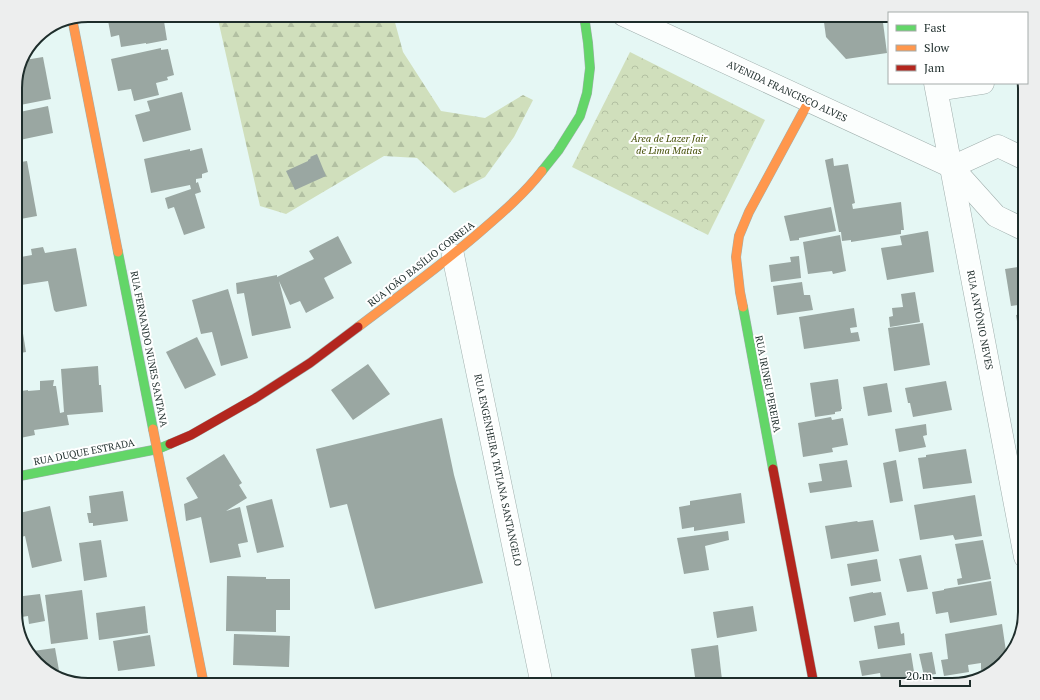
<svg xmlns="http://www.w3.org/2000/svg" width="1040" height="700" font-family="'PT Serif',serif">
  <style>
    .forest { fill: url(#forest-firs) }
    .park { fill: url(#park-crowns) }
    .building { fill: #9aa7a2 }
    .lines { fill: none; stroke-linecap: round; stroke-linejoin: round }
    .street-casing { stroke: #a0afad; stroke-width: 23 }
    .fast-casing { stroke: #a0afad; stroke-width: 10 }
    .slow-casing { stroke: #a0afad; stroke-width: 10 }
    .jam-casing { stroke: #a0afad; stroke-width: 10 }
    .street { stroke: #fbfefd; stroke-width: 22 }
    .fast { stroke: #63d668; stroke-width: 9 }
    .slow { stroke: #ff974d; stroke-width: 9 }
    .jam { stroke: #b3261e; stroke-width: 9 }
    .labels { text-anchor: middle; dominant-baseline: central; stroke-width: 4; stroke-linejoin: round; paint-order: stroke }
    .street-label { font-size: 10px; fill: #1e2d2b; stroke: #fff }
    .park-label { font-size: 10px; font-style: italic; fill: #444e05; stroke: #fff }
    .rim { fill: none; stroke: #1e2d2b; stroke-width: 2 }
  </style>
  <defs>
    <pattern id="forest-firs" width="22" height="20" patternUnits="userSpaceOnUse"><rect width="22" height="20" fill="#d0dfbc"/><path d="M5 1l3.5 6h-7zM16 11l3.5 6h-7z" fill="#b2c0a2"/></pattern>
    <pattern id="park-crowns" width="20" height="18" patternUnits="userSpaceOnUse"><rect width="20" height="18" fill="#d0dfbc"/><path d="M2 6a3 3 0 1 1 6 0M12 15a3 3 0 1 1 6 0" fill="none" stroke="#b2c0a2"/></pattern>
  </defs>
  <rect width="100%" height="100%" fill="#e5f7f4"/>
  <polygon class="forest" points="217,15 393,15 403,52 441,111 485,118 523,95 533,100 514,137 485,177 454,193 417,158 384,156 286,214 260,206"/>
  <polygon class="park" points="630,52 765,120 708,235 572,167"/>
  <g class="building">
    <polygon points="107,15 163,15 167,40 146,44 146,43 121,47 119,35 111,37"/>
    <polygon points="823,15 882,15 887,53 846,59 826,37"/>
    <polygon points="161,48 161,50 168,49 174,75 167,77 168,80 156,83 159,95 134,101 131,89 118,91 111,59"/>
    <polygon points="43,57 51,99 15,106 15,83 25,60"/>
    <polygon points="182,92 191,130 143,142 135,115 150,111 147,101"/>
    <polygon points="48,106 53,133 15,141 15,113"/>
    <polygon points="202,148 208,172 202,174 202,178 196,179 196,183 198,182 201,192 195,194 205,228 184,235 174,207 168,209 165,198 191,189 190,185 151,193 144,159 190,149 190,151"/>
    <polygon points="20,150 22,161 15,162 15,151"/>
    <polygon points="317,154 326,176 295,190 286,171 308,161 308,160 311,158 310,157"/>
    <polygon points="833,158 834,166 848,164 855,203 852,204 853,209 901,202 904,230 901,230 901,234 851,242 851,240 842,241 841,232 839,232 825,160"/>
    <polygon points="27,161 37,216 15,220 15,163"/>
    <polygon points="831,207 836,231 799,238 799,240 790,241 784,216"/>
    <polygon points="928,231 934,272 887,280 881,248 902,245 900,236"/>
    <polygon points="840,235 846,271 833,274 832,271 808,274 803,242"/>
    <polygon points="338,236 352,263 324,278 334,298 306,313 300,301 290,305 279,281 291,328 252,336 244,293 237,294 236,283 277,275 277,277 314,259 309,251"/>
    <polygon points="43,247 45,253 76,248 87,306 56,312 54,310 48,281 21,285 15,258 32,255 31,249"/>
    <polygon points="799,256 801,278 771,282 769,265 791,262 790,257"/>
    <polygon points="1025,266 1025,304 1011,306 1005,269"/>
    <polygon points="802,282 804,295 810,295 813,310 777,315 773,286"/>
    <polygon points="228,289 248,358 221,366 212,332 201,334 192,300"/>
    <polygon points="915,292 920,322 890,327 889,317 893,316 892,308 903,307 901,294"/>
    <polygon points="854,308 857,327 850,328 851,333 858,332 860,341 804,349 799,317"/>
    <polygon points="1025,314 1025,350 1022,351 1016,315"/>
    <polygon points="15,315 20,315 26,352 15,354"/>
    <polygon points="923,323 930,365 894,371 888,328"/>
    <polygon points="197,337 216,375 185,389 166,352"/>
    <polygon points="368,364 390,394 353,420 331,390"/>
    <polygon points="98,366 99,385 101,385 103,412 67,415 69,425 34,430 35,435 15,439 15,392 28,390 28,391 40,390 40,381 54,380 53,386 56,386 60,413 64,412 61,369"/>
    <polygon points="838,379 842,409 841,409 841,411 835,412 835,414 815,417 810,383"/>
    <polygon points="946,381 952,410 913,417 910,403 908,403 905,388"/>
    <polygon points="887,383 892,412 868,416 863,387"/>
    <polygon points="831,417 832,420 843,418 848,445 832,448 833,452 803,457 798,423"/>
    <polygon points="442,418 454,475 483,583 375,609 347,504 330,508 316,449"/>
    <polygon points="926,424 927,435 923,436 926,447 899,452 895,429"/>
    <polygon points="966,449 972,483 923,489 918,458 926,457 926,455"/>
    <polygon points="224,454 242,483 239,485 247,498 226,511 240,507 248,542 238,544 241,557 210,563 201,517 186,521 184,504 198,498 186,478"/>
    <polygon points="847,460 852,487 810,493 808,483 822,481 819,464"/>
    <polygon points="896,460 903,501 890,503 883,463"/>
    <polygon points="123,491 128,521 93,526 93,523 89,523 87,513 91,513 89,496"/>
    <polygon points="741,493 745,523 694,531 694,527 682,529 679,507 690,505 690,501"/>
    <polygon points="975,495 982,536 955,540 953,535 920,540 914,505"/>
    <polygon points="272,499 284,547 257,553 246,506"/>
    <polygon points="50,506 62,561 32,568 25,536 17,538 15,529 15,514"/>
    <polygon points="873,520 879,551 831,559 825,526 857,521 858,522"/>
    <polygon points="728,531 729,540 705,546 709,570 684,574 677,538"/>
    <polygon points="101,540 107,577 84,581 79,543"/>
    <polygon points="983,540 991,579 958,585 957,579 962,578 955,544"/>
    <polygon points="921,555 928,589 907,592 899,559"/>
    <polygon points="877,559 881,581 851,586 847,564"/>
    <polygon points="227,576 266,577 266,579 290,579 290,610 276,610 276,632 226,631"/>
    <polygon points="991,581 997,615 950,623 948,612 936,614 932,592 944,590 944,589"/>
    <polygon points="82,590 88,639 51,644 45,595"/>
    <polygon points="873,592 873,593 881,592 886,615 854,622 849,597"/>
    <polygon points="40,594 45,621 29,624 28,616 15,618 15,597"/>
    <polygon points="145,606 148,633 99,640 96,613"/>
    <polygon points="753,606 757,631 717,638 713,612"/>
    <polygon points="899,622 901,634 904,633 905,645 878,649 874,626"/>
    <polygon points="1002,624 1007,658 997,668 981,670 981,663 968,665 969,672 944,676 941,660 948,659 945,634"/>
    <polygon points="234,634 290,636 289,667 233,665"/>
    <polygon points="150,635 155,666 118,671 113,641"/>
    <polygon points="718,645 722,680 696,684 691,649"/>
    <polygon points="55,648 60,676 47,673 35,659 33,651"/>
    <polygon points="932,652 936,674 924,676 919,654"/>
    <polygon points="911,653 916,684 908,685 882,685 880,673 862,676 859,661"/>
  </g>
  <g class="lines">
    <defs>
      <g id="street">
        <polyline points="623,15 952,167 996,216 1025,230"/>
        <polyline points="935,83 1025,557"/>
        <polyline points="937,90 983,83"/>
        <polyline points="952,167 998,146 1025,159"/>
        <polyline points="453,255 542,685"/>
      </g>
      <g id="fast">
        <polyline points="542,171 558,151 580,116 587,93 590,68 588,43 584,15"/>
        <polyline points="118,252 153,429"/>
        <polyline points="743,307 773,469"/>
        <polyline points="15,477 158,449 170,444"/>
      </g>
      <g id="slow">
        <polyline points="72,18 118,252"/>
        <polyline points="743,307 740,292 736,257 739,236 749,212 809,101"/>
        <path d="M358,327C400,295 442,265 481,231C503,212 524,194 542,171"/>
        <polyline points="153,429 204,685"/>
      </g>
      <g id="jam">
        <polyline points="170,444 191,435 254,399 310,363 358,327"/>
        <polyline points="773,469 814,685"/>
      </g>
    </defs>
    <use href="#street" class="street-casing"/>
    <use href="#fast" class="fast-casing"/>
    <use href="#slow" class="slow-casing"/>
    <use href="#jam" class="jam-casing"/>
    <use href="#street" class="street"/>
    <use href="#fast" class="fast"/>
    <use href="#slow" class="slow"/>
    <use href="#jam" class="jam"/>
  </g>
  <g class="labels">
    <g class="street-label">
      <text transform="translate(787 91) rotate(25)">AVENIDA FRANCISCO ALVES</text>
      <text transform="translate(421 264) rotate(-38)">RUA JOÃO BASÍLIO CORREIA</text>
      <text transform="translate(980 320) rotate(79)">RUA ANTÔNIO NEVES</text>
      <text transform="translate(149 349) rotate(79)">RUA FERNANDO NUNES SANTANA</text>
      <text transform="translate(768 384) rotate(79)">RUA IRINEU PEREIRA</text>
      <text transform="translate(84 452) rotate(-11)">RUA DUQUE ESTRADA</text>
      <text transform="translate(498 470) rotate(78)">RUA ENGENHEIRA TATIANA SANTANGELO</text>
    </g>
    <g class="park-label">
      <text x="669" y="138">Área de Lazer Jair<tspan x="669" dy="12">de Lima Matias</tspan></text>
    </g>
  </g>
  <path d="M0 0H1040V700H0ZM88 22H952A66 66 0 0 1 1018 88V612A66 66 0 0 1 952 678H88A66 66 0 0 1 22 612V88A66 66 0 0 1 88 22Z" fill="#edeeee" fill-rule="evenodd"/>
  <path class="rim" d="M88 22H952A66 66 0 0 1 1018 88V612A66 66 0 0 1 952 678H88A66 66 0 0 1 22 612V88A66 66 0 0 1 88 22Z"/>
  <rect x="888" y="12" width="140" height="72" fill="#ffffff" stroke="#a5abaa"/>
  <rect x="896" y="25" width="20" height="6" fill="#63d668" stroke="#a5abaa"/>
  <text x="924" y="32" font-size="12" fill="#1e2d2b">Fast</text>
  <rect x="896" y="45" width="20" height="6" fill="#ff974d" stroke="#a5abaa"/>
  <text x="924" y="52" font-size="12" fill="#1e2d2b">Slow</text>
  <rect x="896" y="65" width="20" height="6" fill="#b3261e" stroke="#a5abaa"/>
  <text x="924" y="72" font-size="12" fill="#1e2d2b">Jam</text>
  <path d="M900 680v6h70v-6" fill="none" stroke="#1e2d2b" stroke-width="2"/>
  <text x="906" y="680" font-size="12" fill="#1e2d2b" stroke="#ffffff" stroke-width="3" paint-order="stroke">20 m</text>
</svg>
